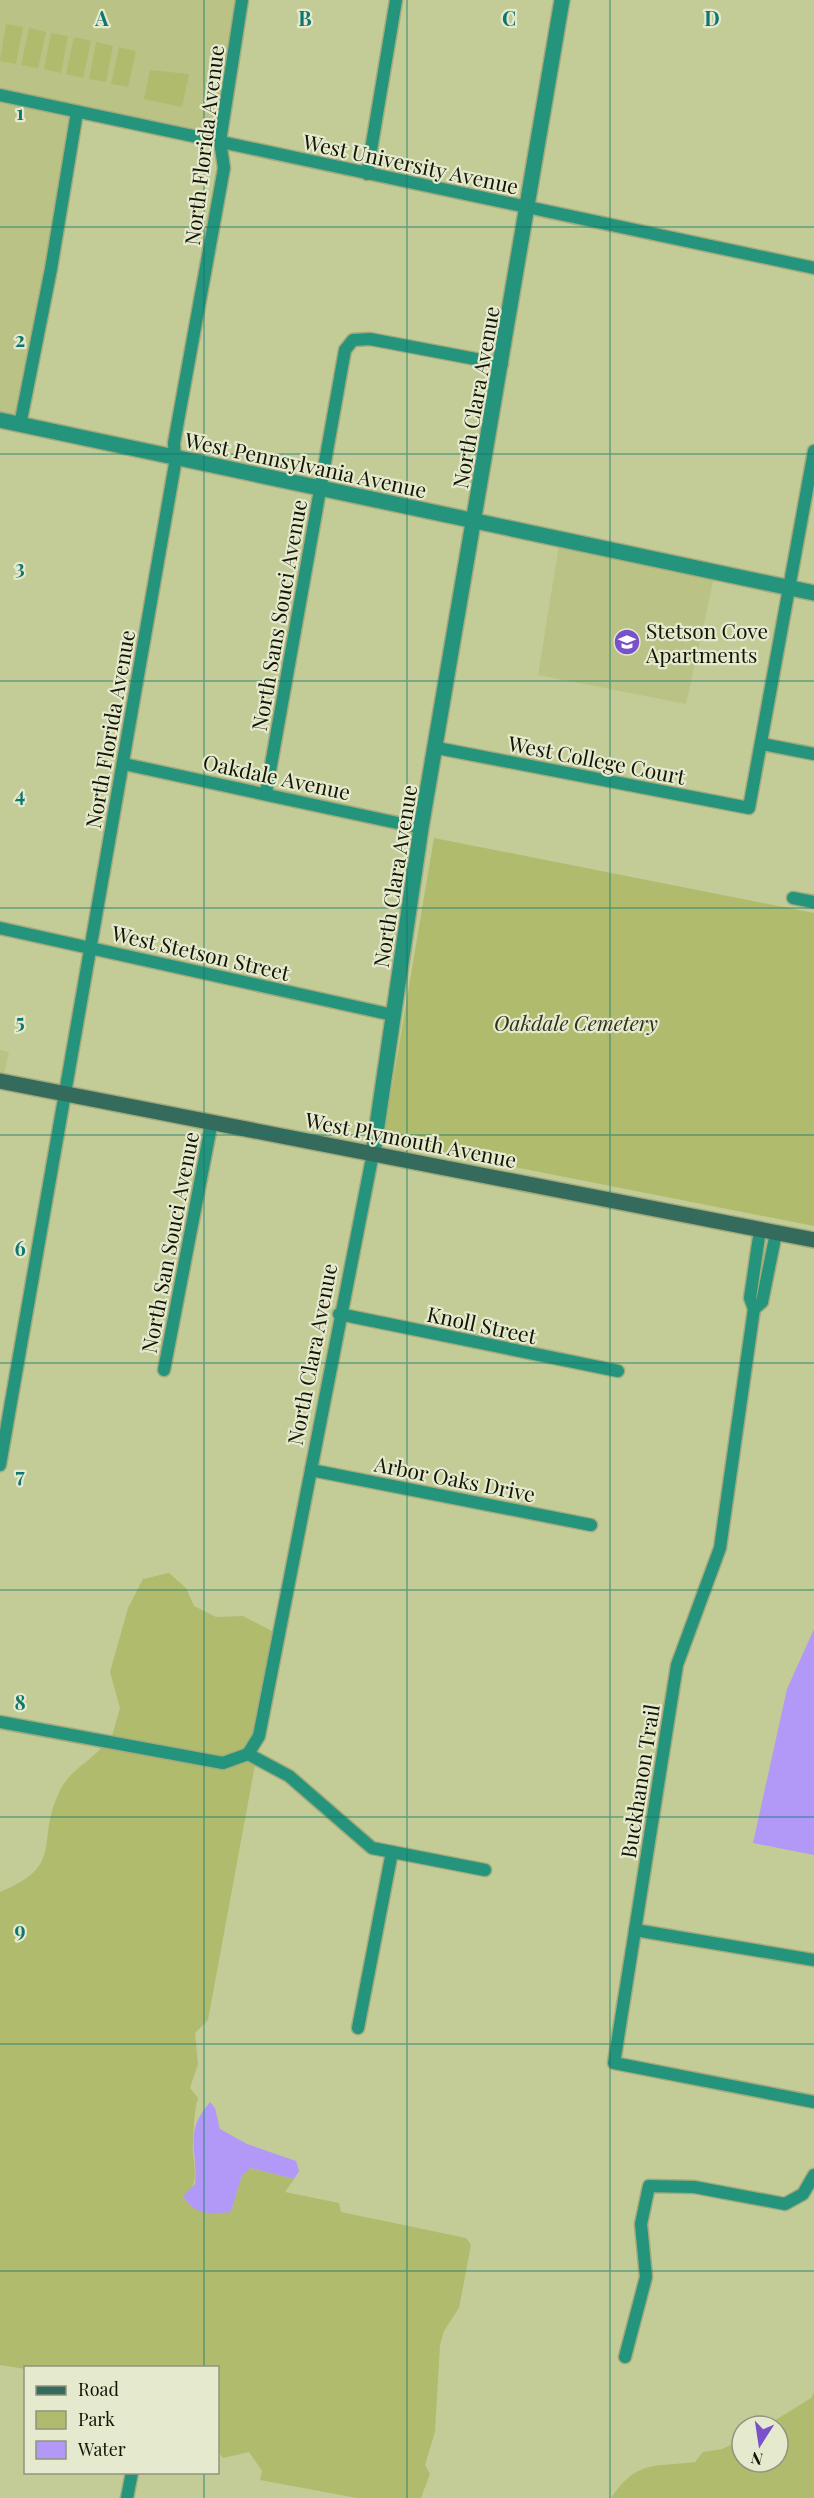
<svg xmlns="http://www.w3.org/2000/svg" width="814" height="2498" font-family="'Playfair Display',serif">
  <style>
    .built { fill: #bac385 }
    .green { fill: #b1bb6d }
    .water { fill: #b299f7 }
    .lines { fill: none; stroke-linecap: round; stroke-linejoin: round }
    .minor-casing { stroke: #a3ab7c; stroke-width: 15 }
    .tertiary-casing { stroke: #a3ab7c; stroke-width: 18 }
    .secondary-casing { stroke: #a3ab7c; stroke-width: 18 }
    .minor { stroke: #24947d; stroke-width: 12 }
    .tertiary { stroke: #24947d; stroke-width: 15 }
    .secondary { stroke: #356b5d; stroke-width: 15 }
    .grid { fill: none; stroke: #0f766e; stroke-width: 1.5; stroke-opacity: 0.55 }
    .labels { text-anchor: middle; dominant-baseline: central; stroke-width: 4.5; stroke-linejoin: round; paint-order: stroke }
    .street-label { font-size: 21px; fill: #131503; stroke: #e5e9ce }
    .poi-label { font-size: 21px; fill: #131503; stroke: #e5e9ce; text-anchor: start }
    .park-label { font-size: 21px; font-style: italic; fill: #2e321a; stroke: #e5e9ce }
    .grid-label { font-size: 20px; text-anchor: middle; font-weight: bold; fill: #0f766e; stroke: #e5e9ce; stroke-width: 4.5; stroke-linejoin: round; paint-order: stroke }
  </style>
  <rect width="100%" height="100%" fill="#c3cc96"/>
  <g class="built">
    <polygon points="0,0 242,0 220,141 78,112 20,425 0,420"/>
    <polygon points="559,545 714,578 686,704 538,675"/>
    <polygon points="0,1050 9,1052 4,1075 0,1075"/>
  </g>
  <g class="green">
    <polygon points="6,24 23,27 16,64 0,61"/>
    <polygon points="29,28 46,32 38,68 21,65"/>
    <polygon points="51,33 68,36 61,73 44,69"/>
    <polygon points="74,37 91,41 83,78 66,74"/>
    <polygon points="96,42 113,46 106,82 89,79"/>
    <polygon points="119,47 136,51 128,87 111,84"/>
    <polygon points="150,70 189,74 182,107 144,99"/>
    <polygon points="434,838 814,913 814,1226 383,1141"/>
    <polygon points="169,1573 186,1588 194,1606 216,1617 243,1616 274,1632 254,1734 245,1750 223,1757 112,1736 120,1708 110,1672 128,1608 143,1579"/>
    <path d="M102,1747L222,1769L248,1761L255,1765L208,2020L195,2033L198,2064L190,2088L198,2098C194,2111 194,2127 193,2140C191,2158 200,2175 190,2191L231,2212L242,2174L251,2168L294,2179L285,2192L339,2203L341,2212L466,2238L471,2245L459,2308L444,2331L440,2345L435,2432L425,2465L430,2474L421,2498H357L260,2480L262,2471L249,2452L223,2458L218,2451V2368L150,2366L25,2369L0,2365V1892C64,1866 37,1843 57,1797C68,1770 84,1767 102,1747Z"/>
    <path d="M814,2392V2498H611C637,2460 653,2467 695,2462L703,2452L722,2449L742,2440V2462H778V2426H766L811,2398Z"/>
  </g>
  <g class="water">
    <polygon points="814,1629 814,1855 753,1843 787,1689"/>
    <path d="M210,2102L215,2108L220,2129L247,2144L296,2161L299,2171L294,2179L251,2168L242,2175L231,2212C210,2214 195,2216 183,2196L195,2184C198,2148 183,2134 210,2102Z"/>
  </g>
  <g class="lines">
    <defs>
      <g id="minor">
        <polyline points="0,95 814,268"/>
        <polyline points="367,174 396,0"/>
        <polyline points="20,425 51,269 77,112"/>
        <polyline points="762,744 814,754"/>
        <polyline points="437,748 749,808 814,451"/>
        <polyline points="124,764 421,828"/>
        <polyline points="266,793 345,350 353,340 370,339 502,364"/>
        <polyline points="793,898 814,902"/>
        <polyline points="0,928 393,1015"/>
        <polyline points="760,1230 750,1298 754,1309 720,1548 677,1665 614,2063 814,2102"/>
        <polyline points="754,1309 762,1302 776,1233"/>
        <polyline points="339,1314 618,1371"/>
        <polyline points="164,1370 212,1121"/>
        <polyline points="0,1465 175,464 174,443 224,168 220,141 242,0"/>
        <polyline points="311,1470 591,1525"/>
        <polyline points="0,1722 223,1763 248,1754"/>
        <polyline points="248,1754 259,1736 373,1153"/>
        <polyline points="248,1754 289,1776 372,1848 485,1870"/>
        <polyline points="635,1930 814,1960"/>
        <polyline points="358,2028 392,1852"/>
        <polyline points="625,2357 646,2277 641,2224 649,2186 694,2187 785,2204 803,2194 814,2175"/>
        <polyline points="127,2498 132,2472"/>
      </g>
      <g id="tertiary">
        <polyline points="0,420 814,593"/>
        <polyline points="373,1153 421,828 562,0"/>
      </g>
      <polyline id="secondary" points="0,1081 814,1240"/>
    </defs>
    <use href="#minor" class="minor-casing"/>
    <use href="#tertiary" class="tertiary-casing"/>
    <use href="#secondary" class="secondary-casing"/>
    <use href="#minor" class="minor"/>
    <use href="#tertiary" class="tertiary"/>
    <use href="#secondary" class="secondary"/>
  </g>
  <path class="grid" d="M204,0V2368M407,0V2498M610,0V2498M0,227H814M0,454H814M0,681H814M0,908H814M0,1135H814M0,1363H814M0,1590H814M0,1817H814M0,2044H814M0,2271H814M204,2472V2498"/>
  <defs>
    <symbol id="university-disc" viewBox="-11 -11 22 22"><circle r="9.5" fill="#7951ca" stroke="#e5e9ce"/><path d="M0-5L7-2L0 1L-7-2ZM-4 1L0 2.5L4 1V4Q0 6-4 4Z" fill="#fff"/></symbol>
  </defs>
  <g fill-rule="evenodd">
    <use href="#university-disc" x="612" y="627" width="30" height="30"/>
  </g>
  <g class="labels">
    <g class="street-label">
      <text transform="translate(203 145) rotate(-83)">North Florida Avenue</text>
      <text transform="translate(411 163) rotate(12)">West University Avenue</text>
      <text transform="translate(475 397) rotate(-80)">North Clara Avenue</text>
      <text transform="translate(306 464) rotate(12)">West Pennsylvania Avenue</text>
      <text transform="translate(278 615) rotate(-80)">North Sans Souci Avenue</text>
      <text transform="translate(109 729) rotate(-80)">North Florida Avenue</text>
      <text transform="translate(597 759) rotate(11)">West College Court</text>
      <text transform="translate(277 776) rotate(12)">Oakdale Avenue</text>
      <text transform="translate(394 876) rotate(-81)">North Clara Avenue</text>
      <text transform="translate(201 952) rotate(13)">West Stetson Street</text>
      <text transform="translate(411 1139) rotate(11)">West Plymouth Avenue</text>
      <text transform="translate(169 1242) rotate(-79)">North San Souci Avenue</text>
      <text transform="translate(482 1324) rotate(12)">Knoll Street</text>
      <text transform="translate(311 1354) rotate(-79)">North Clara Avenue</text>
      <text transform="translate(455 1478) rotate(11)">Arbor Oaks Drive</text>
      <text transform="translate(639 1781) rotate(-81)">Buckhanon Trail</text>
    </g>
    <g class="poi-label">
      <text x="646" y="630">Stetson Cove<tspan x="646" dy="24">Apartments</tspan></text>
    </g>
    <g class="park-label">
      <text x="576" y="1022">Oakdale Cemetery</text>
    </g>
  </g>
  <g class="grid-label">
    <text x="102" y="26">A</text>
    <text x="305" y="26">B</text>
    <text x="509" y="26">C</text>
    <text x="712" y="26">D</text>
    <text x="20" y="120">1</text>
    <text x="20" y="347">2</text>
    <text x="20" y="575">3</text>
    <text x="20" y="802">4</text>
    <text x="20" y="1029">5</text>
    <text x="20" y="1256">6</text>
    <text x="20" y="1483">7</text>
    <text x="20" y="1710">8</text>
    <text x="20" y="1937">9</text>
  </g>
  <rect x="24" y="2366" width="195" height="108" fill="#e5e9ce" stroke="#91947d" stroke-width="1.5"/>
  <rect x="36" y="2386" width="30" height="9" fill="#356b5d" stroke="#91947d" stroke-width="1.5"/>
  <text x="78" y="2396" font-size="18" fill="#131503">Road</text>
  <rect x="36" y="2411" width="30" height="18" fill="#b1bb6d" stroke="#91947d" stroke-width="1.5"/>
  <text x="78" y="2426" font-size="18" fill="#131503">Park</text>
  <rect x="36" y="2441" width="30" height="18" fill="#b299f7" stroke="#91947d" stroke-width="1.5"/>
  <text x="78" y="2456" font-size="18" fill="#131503">Water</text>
  <g transform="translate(760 2444) rotate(192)"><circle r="28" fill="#e5e9ce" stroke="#91947d" stroke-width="1.5"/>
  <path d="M0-4.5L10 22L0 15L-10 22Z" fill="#7951ca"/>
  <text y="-9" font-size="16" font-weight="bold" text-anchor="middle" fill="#131503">N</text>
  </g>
</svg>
